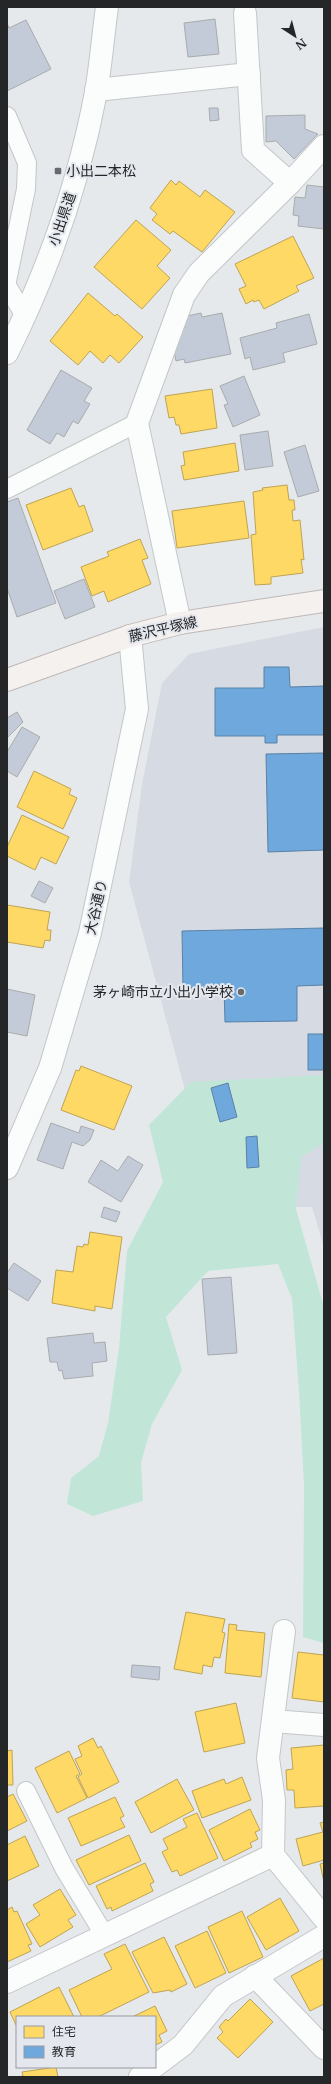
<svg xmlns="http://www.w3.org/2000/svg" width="331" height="2084" font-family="'Libre Baskerville','Noto Sans JP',serif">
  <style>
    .built { fill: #d6dbe3 }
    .green { fill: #c1e6d7 }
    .homes { fill: #ffd966; stroke: #bea353 }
    .schools { fill: #6fa8dc; stroke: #5981a6 }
    .building { fill: #c3cbd8; stroke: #a9abad }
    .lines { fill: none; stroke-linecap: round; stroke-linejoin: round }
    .service-casing { stroke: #c4c6c8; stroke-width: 20 }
    .minor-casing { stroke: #c4c6c8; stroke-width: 24 }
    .tertiary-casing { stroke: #c4c6c8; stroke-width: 24 }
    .secondary-casing { stroke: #c4c6c8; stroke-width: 24 }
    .primary-casing { stroke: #beb8b7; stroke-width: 24 }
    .service { stroke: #fbfcfc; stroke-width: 18 }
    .minor { stroke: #fbfcfc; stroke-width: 22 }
    .tertiary { stroke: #fbfcfc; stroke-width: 22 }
    .secondary { stroke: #fbfcfc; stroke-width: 22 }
    .primary { stroke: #f4f1ef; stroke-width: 22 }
    .poi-dot { fill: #696a6d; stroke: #e4e8ee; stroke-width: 1.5 }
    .labels { text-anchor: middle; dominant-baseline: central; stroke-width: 4; stroke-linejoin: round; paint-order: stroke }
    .poi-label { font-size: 14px; fill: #252628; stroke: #e4e8ee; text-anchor: start }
    .street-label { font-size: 14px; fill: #252628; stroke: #e4e8ee }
  </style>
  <rect width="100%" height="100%" fill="#e6e9ec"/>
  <polygon class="built" points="324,627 324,1247 312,1207 185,1207 188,1101 129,882 142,784 162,683 189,654"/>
  <polygon class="green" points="324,1075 324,1143 301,1157 296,1209 324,1307 324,1643 303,1637 304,1485 299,1391 292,1299 278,1264 208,1271 166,1317 182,1370 152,1424 141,1463 143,1501 93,1516 67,1504 71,1478 99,1456 108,1423 119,1348 127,1251 163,1182 149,1125 191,1082"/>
  <g class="homes">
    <polygon points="171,180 176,185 179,181 200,197 205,190 235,212 202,252 173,231 170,234 152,220 157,214 150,208"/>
    <polygon points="136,220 171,250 157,266 170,278 142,309 94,267"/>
    <polygon points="293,236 314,278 296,286 299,291 264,309 259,300 254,302 253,300 246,304 239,289 246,286 235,264"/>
    <polygon points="88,293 115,316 117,314 143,337 119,363 110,355 103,363 90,351 78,365 50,341"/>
    <polygon points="212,389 217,428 181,434 179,425 176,425 174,417 169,418 165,396"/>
    <polygon points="235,443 239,471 184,480 181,466 185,465 183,452"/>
    <polygon points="287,485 289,500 294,500 295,510 292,510 293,521 300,520 304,560 301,559 303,573 271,577 271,584 255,585 251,535 256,534 253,492 263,490 262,488"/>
    <polygon points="71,488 79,507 84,505 93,531 43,550 26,505"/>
    <polygon points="244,501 249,538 177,548 172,511"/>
    <polygon points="140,539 148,558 142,560 151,584 108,602 104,591 92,596 81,567 109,556 107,552"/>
    <polygon points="34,771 71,789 69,794 77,798 63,829 17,807"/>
    <polygon points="22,815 69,837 56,864 41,857 35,870 7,856 7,847"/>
    <polygon points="7,905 50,912 47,930 51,930 50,941 45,940 43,948 7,942"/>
    <polygon points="81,1066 132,1086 114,1130 61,1110 76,1070 79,1071"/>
    <polygon points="90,1232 122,1237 112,1309 95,1306 95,1311 52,1303 56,1270 73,1272 77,1246 83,1247 84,1244 88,1245"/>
    <polygon points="186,1612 225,1619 222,1632 225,1633 220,1658 214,1657 212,1667 203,1665 202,1674 174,1669"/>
    <polygon points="229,1624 237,1625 236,1630 265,1633 261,1677 225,1673"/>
    <polygon points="298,1652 324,1655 324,1702 292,1698"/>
    <polygon points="236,1703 245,1743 204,1752 195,1712"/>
    <polygon points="93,1738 98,1748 101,1746 119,1782 88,1798 78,1777 82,1774 75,1759 82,1756 78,1746"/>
    <polygon points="324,1745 324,1806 295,1808 294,1790 287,1790 286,1770 293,1769 291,1748"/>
    <polygon points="12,1750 13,1785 7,1785 7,1751"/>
    <polygon points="69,1751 80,1774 76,1776 87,1798 57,1813 35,1768"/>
    <polygon points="242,1777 251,1800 202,1818 192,1791 224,1779 226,1784"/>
    <polygon points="177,1779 194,1810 151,1833 135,1802"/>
    <polygon points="13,1794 27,1821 7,1831 7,1797"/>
    <polygon points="115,1797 124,1816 120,1818 125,1827 81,1846 68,1818"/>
    <polygon points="250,1809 260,1830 255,1832 258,1839 250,1843 252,1847 224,1861 209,1830"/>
    <polygon points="197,1813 218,1858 180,1876 177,1870 172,1872 162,1852 168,1849 163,1839 187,1827 183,1819"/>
    <polygon points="324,1822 324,1860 303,1866 296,1839 323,1832 320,1823"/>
    <polygon points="129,1835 141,1861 89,1885 76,1860"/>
    <polygon points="25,1836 39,1866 7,1881 7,1845"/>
    <polygon points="145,1863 154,1882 150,1884 153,1891 112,1911 111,1907 107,1909 96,1886"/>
    <polygon points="324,1863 324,1882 320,1864"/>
    <polygon points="60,1889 76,1915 68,1920 73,1927 40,1947 26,1924 40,1915 33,1905"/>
    <polygon points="280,1898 299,1931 266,1950 247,1917"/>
    <polygon points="12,1907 14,1912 17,1911 32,1944 28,1945 31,1951 7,1962 7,1910"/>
    <polygon points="242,1911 263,1957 229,1973 208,1927"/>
    <polygon points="207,1931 226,1973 195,1988 175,1946"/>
    <polygon points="164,1937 187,1984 171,1992 170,1990 153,1993 132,1952"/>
    <polygon points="125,1944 149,1992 98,2017 82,2017 69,1990 112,1969 104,1954"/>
    <polygon points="324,1958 324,2004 310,2011 291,1976"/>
    <polygon points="59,1987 74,2017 17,2017 17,2027 10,2012"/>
    <polygon points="250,1999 273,2022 238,2058 217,2038 223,2032 219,2027 226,2019 228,2021"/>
    <polygon points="155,2006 167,2031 159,2035 162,2042 155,2045 155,2017 132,2017"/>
    <polygon points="56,2067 58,2077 19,2077 23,2076 22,2072"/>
  </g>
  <g class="schools">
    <polygon points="264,667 289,667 290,687 324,686 324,735 277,735 277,743 265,743 265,736 215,736 215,688 264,688"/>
    <polygon points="324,753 324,850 268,852 266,754"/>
    <polygon points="324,928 324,985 297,986 297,1021 225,1022 224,987 183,988 182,931"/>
    <rect x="308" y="1034" width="16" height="36"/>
    <polygon points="228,1083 237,1117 220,1122 211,1088"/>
    <polygon points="257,1136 259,1167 247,1168 246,1137"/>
  </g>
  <g class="building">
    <polygon points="215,19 219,54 188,57 184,23"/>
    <polygon points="26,20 51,69 7,91 7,23 9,28"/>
    <polygon points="209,108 218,108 219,120 210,121"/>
    <polygon points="305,115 305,129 318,134 294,159 276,141 266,142 266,116"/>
    <polygon points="307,185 324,187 324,229 298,226 299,216 293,215 295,197 305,198"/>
    <polygon points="201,313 202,317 222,313 231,354 185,363 184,359 176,361 174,351 177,329 185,328 183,317"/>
    <polygon points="309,314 317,344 283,353 285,362 253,370 250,357 245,359 240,338 277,328 276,323"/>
    <polygon points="61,370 92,388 84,401 90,404 78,424 73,421 64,437 57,433 50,444 27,430"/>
    <polygon points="244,376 260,415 233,427 224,405 228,404 220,386"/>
    <polygon points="268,431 273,466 245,470 240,435"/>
    <polygon points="305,445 319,491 298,497 284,452"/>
    <polygon points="18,498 56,603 17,617 7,588 7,502"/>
    <polygon points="84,579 95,607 65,619 54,591"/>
    <polygon points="17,712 23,722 7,738 7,718"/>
    <polygon points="22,727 40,737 17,777 7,771 7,752"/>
    <polygon points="39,881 53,888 45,903 31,896"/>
    <polygon points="7,989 35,995 27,1036 7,1032"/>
    <polygon points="51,1123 79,1133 81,1126 94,1130 90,1140 83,1146 72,1142 63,1169 37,1160"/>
    <polygon points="128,1156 143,1165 121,1202 88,1182 101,1160 118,1171"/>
    <polygon points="104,1207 120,1212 116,1222 101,1217"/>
    <polygon points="14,1263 41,1281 28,1301 7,1288 7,1273"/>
    <polygon points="231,1277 237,1353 208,1355 202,1279"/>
    <polygon points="93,1333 94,1343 105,1342 107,1361 92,1363 93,1376 64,1379 62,1370 59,1371 57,1362 50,1362 47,1338"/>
    <polygon points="132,1665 160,1667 159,1680 131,1677"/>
  </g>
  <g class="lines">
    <defs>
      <g id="service">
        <polyline points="7,116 27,163 26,189 7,281"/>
        <polyline points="7,286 25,316"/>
        <polyline points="7,489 137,423"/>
        <polyline points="26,1791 64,1868 105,1936"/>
      </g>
      <g id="minor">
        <polyline points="245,13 253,150 290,183"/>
        <polyline points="96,90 249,74"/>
        <polyline points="180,623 137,423 184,295 199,273 290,183 324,146"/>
        <polyline points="284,1631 268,1758 274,1800 273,1855 324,1918"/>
        <polyline points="273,1721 324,1725"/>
        <polyline points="255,1976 324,2048"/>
        <polyline points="7,1982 273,1855"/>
        <polyline points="155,2066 183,2045 223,1996 324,1936"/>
        <polyline points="140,2077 153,2067"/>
      </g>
      <polyline id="tertiary" points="7,1168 50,1068 90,933 137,709 130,636"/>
      <path id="secondary" d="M7,353C48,271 79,182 96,92C101,64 103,35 107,7"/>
      <polyline id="primary" points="7,680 130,636 180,623 324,601"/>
    </defs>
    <use href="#service" class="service-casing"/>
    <use href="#minor" class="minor-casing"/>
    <use href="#tertiary" class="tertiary-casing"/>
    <use href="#secondary" class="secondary-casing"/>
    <use href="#primary" class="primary-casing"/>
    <use href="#service" class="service"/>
    <use href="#minor" class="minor"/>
    <use href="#tertiary" class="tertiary"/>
    <use href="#secondary" class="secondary"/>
    <use href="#primary" class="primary"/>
  </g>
  <g class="poi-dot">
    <rect x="54" y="167" width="8" height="8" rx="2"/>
    <circle cx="241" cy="992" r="4"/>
  </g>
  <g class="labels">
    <g class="poi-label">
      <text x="66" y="171">小出二本松</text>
      <text x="233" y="992" text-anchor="end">茅ヶ崎市立小出小学校</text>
    </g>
    <g class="street-label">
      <text transform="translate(62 219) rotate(-71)">小出県道</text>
      <text transform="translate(163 629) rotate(-13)">藤沢平塚線</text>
      <text transform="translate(96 907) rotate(-77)">大谷通り</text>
    </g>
  </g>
  <rect width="331" height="2084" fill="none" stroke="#252628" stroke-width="16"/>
  <rect x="16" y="2016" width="140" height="52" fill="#e4e8ee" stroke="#989a9f"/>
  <rect x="24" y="2026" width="20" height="12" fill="#ffd966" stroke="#989a9f"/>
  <text x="52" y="2036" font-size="12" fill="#252628">住宅</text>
  <rect x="24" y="2046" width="20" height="12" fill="#6fa8dc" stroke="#989a9f"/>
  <text x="52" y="2056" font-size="12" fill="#252628">教育</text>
  <g transform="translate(295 36) rotate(144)" stroke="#e4e8ee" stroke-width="3" paint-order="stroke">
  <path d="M0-3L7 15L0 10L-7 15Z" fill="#252628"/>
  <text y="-6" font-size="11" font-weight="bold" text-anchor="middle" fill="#252628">N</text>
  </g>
</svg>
